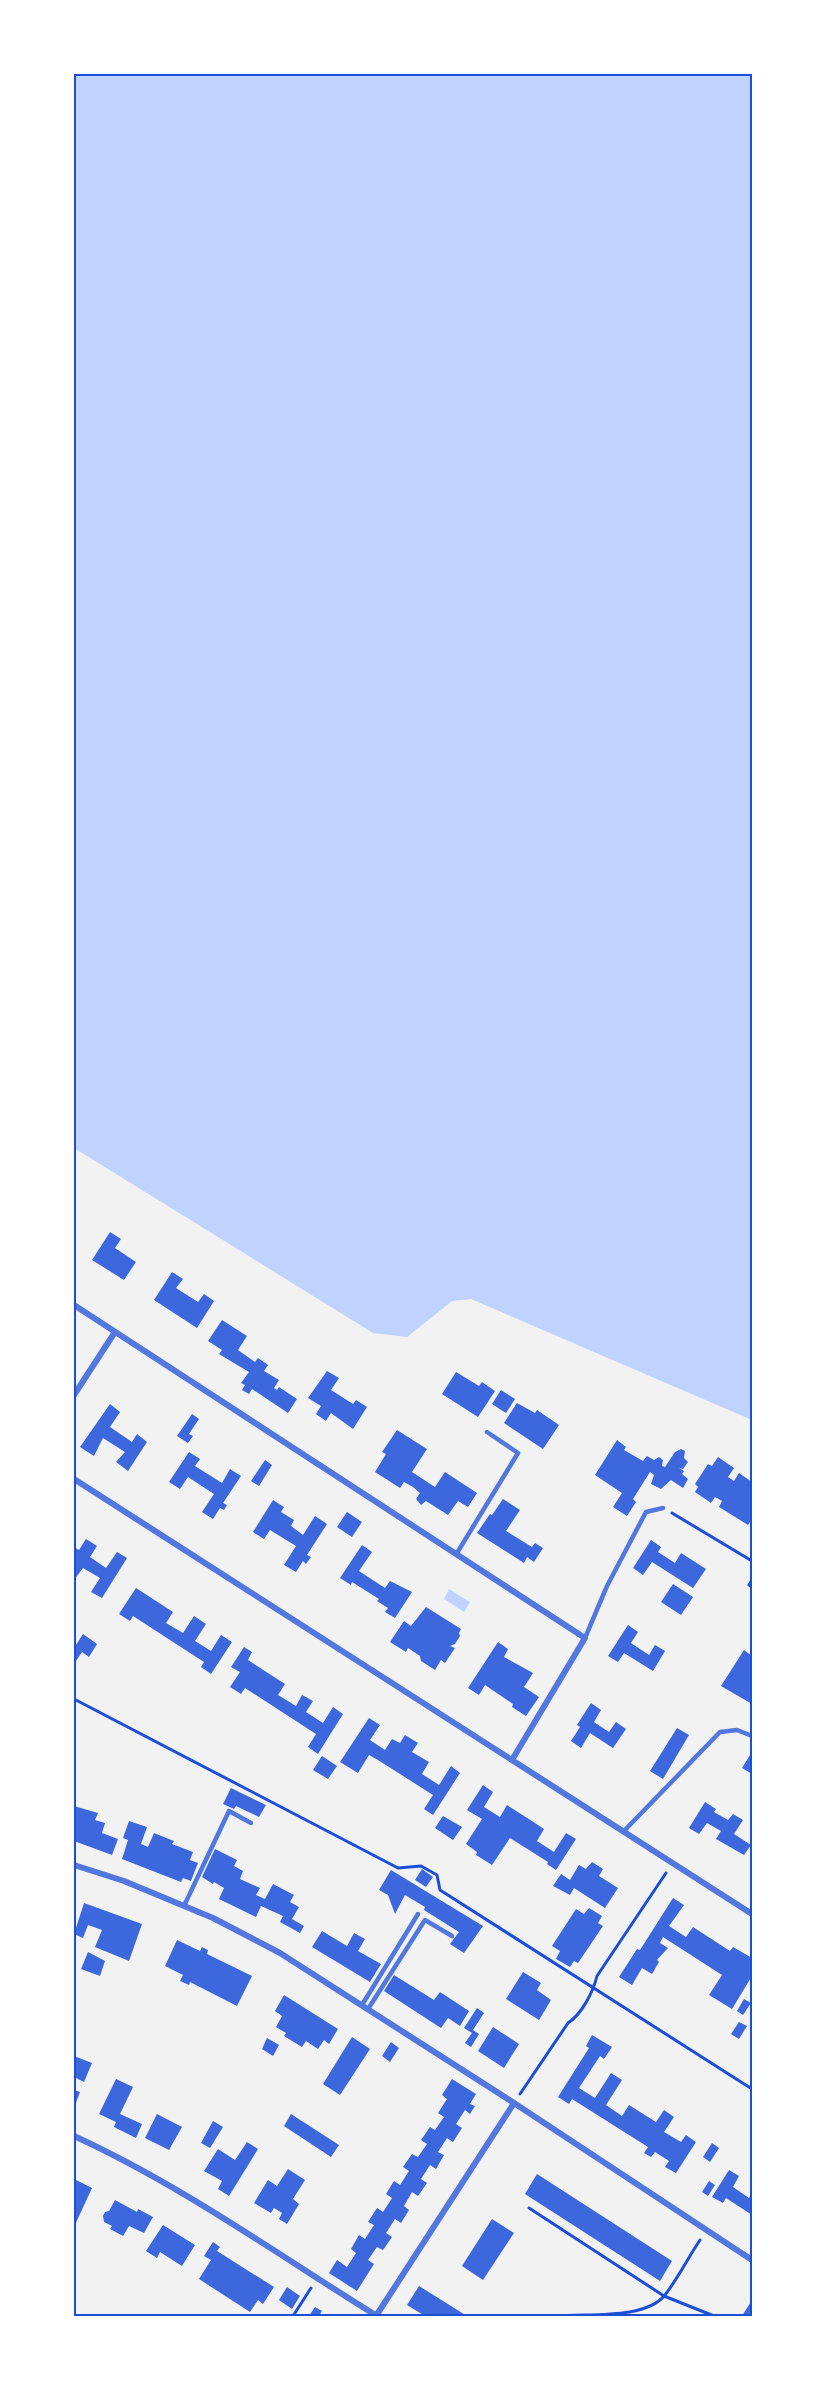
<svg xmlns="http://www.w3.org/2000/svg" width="826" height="2390" font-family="'Asap Condensed',sans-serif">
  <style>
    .water { fill: #bfd3fe }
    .building { fill: #3d67dc }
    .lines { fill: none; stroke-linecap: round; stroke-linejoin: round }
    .path { stroke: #1d4ed8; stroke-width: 3 }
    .service { stroke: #5277de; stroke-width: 4.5 }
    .minor { stroke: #5277de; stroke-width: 6 }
    .neatline { fill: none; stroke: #1d4ed8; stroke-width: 2 }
  </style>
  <rect width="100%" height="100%" fill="#f2f2f2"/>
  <g class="water">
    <polygon points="74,74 752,74 752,1420 471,1299 452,1301 407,1337 373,1333 74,1148"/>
    <polygon points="449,1589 470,1602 464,1612 444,1599"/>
  </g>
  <g class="building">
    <polygon points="110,1232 121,1239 115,1248 136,1262 124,1280 92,1260"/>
    <polygon points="172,1272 183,1279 176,1288 198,1302 204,1294 214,1301 197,1328 154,1300"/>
    <polygon points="222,1320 247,1336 238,1350 255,1362 258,1358 268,1365 264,1371 279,1380 274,1388 277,1390 279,1387 297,1399 288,1413 252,1389 249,1394 242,1390 245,1385 241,1383 249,1372 219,1354 222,1350 208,1341"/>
    <polygon points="327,1371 339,1378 331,1390 353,1404 356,1400 367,1407 353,1429 331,1413 326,1421 316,1414 321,1406 308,1398"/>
    <polygon points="456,1372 479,1386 482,1382 495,1391 478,1417 442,1394"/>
    <polygon points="501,1390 515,1399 506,1413 492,1404"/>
    <polygon points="517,1403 535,1413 537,1410 559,1425 543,1449 504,1423"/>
    <polygon points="110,1404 120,1412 110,1427 132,1442 137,1434 147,1442 128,1471 116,1462 125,1452 103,1438 94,1456 80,1447"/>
    <polygon points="192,1414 199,1419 189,1434 193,1436 188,1443 177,1436"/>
    <polygon points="397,1430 427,1449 412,1472 435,1487 445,1472 477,1493 468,1507 458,1501 448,1515 426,1501 421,1505 416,1499 420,1493 413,1487 404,1482 400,1488 375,1472 386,1454 382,1452"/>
    <polygon points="617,1440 626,1447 624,1450 643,1461 647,1456 654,1460 659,1457 663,1460 662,1466 665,1467 675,1452 681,1449 685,1451 684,1458 688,1462 683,1469 679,1468 684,1471 682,1474 688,1479 683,1488 671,1480 661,1489 651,1484 654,1475 650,1472 633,1499 636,1502 627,1516 613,1507 622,1493 595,1475"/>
    <polygon points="189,1452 200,1459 195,1466 222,1483 230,1469 241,1476 223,1503 227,1505 224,1510 220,1508 213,1519 202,1512 214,1494 188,1477 180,1489 169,1482"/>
    <polygon points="718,1457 734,1468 728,1477 734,1481 739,1473 752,1482 752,1519 748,1525 719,1507 722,1501 715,1497 711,1503 695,1492 698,1487 695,1484 708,1464 712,1466"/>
    <polygon points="265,1460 272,1465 259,1486 251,1481"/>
    <polygon points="503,1499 520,1510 506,1531 532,1547 535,1543 543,1548 534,1562 527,1557 524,1563 477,1533 490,1514 492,1515"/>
    <polygon points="273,1500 284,1507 281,1512 294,1520 291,1526 303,1535 315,1516 327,1524 307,1555 311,1557 306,1564 303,1561 296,1572 284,1565 296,1546 270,1530 264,1539 253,1532"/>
    <polygon points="347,1512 362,1522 352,1537 337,1527"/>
    <polygon points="86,1539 97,1546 90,1557 106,1568 117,1552 127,1558 102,1598 91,1592 100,1578 83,1568 74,1580 74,1547 79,1550"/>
    <polygon points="651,1540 661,1547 658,1552 675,1563 681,1553 706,1569 693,1588 652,1562 643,1575 633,1568"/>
    <polygon points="362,1545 372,1552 359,1571 385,1588 390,1581 412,1592 395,1618 385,1612 388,1608 377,1601 379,1599 352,1582 351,1585 340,1578"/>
    <polygon points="673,1584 693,1597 681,1615 661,1602"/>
    <polygon points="136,1588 173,1612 166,1623 183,1633 194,1616 206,1624 195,1641 211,1651 221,1635 232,1642 211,1674 201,1667 204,1662 133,1616 130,1621 119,1614"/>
    <polygon points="426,1607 461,1629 459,1633 460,1636 455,1644 450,1646 455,1648 445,1663 441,1660 435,1670 421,1661 420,1656 408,1648 406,1652 390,1642 404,1621 411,1626"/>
    <polygon points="628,1625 638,1632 631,1643 649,1655 655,1645 665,1651 653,1671 624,1653 618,1662 608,1656"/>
    <polygon points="83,1634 97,1644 89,1657 82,1652 76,1661 74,1659 74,1648"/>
    <polygon points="498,1642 508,1649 504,1657 533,1673 524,1687 539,1697 526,1716 512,1707 513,1704 485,1685 479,1695 468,1688"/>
    <polygon points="244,1647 252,1652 248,1660 285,1684 278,1695 296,1706 302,1695 313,1701 306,1712 323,1723 333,1707 343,1714 318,1754 308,1747 316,1734 245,1688 241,1694 230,1687 240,1672 231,1667"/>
    <polygon points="744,1650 752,1656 752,1704 721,1686"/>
    <polygon points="591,1703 601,1710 594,1722 609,1732 616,1722 626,1729 613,1748 590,1733 581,1748 571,1741 580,1727 577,1725"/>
    <polygon points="369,1718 380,1725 370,1740 385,1750 392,1739 400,1743 405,1735 418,1743 412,1752 429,1762 422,1774 439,1785 451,1766 460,1773 433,1815 424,1809 433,1795 378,1760 369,1755 358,1773 340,1762"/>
    <polygon points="677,1728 689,1735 663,1779 650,1771"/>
    <polygon points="750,1755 752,1757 752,1774 742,1768"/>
    <polygon points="322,1756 337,1766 328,1779 313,1770"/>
    <polygon points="483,1785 493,1792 484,1807 500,1817 507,1805 535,1823 544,1829 537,1841 554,1852 566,1833 576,1839 556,1870 547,1864 548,1862 510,1838 492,1865 476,1855 477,1852 466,1844 482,1819 467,1810"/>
    <polygon points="231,1788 266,1805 259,1817 236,1806 234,1809 223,1804"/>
    <polygon points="705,1802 716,1809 714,1812 728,1820 733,1814 743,1820 734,1834 751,1845 744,1855 716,1839 721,1831 707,1823 699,1834 689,1828"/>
    <polygon points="74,1806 98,1813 95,1820 105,1823 102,1833 118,1839 112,1855 74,1841"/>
    <polygon points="443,1816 462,1827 453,1840 435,1828"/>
    <polygon points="129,1821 147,1827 141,1844 148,1847 154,1833 174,1841 172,1844 193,1852 190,1860 198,1863 191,1881 183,1878 181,1882 122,1859 128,1840 123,1838"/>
    <polygon points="215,1849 237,1860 234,1866 243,1871 240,1879 260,1888 256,1895 265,1899 273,1884 294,1895 290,1902 299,1907 292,1919 304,1926 300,1933 280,1922 283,1916 261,1906 256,1917 219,1899 224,1888 214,1882 213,1884 202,1877"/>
    <polygon points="592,1862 603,1869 599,1876 618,1888 605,1908 574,1888 570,1895 553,1886 561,1874 570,1880 579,1865 586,1869"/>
    <polygon points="422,1869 433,1877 426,1887 415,1880"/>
    <polygon points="391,1870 483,1926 464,1953 450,1944 459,1932 424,1910 425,1907 405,1895 395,1914 388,1895 379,1890"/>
    <polygon points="673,1898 684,1905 669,1926 686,1937 693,1927 730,1951 733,1947 752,1958 752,1976 732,2009 709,1995 722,1975 663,1937 660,1943 668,1948 657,1960 659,1962 652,1974 642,1968 632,1985 619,1977 637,1949 640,1950"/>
    <polygon points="84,1903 142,1924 129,1961 95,1947 102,1930 88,1925 83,1938 74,1934"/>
    <polygon points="589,1908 602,1916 598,1923 603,1926 578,1963 574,1961 570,1967 556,1959 560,1951 552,1946 576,1909 584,1914"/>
    <polygon points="322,1931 347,1946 354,1933 365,1939 358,1951 381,1964 370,1982 312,1947"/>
    <polygon points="177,1940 200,1951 202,1947 208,1950 207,1954 252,1976 237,2006 190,1982 189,1985 180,1981 183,1975 165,1966"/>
    <polygon points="88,1952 105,1961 100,1976 81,1969"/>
    <polygon points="523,1972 541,1983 537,1990 551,2000 539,2020 506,1999"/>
    <polygon points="394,1975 434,2000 440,1992 469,2011 460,2026 448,2018 441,2028 384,1991"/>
    <polygon points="284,1995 338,2029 329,2044 324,2040 318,2049 306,2041 302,2047 284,2036 286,2033 276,2027 282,2016 275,2011"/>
    <polygon points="744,1999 751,2003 743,2015 737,2011"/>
    <polygon points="477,2008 484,2013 473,2030 479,2034 471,2047 465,2043 472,2033 464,2028"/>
    <polygon points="739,2022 747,2026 739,2039 731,2034"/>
    <polygon points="493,2027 519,2044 504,2068 478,2051"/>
    <polygon points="592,2035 612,2047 604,2059 600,2056 579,2088 595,2098 611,2073 622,2080 606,2105 622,2116 629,2105 656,2122 664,2110 674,2117 664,2132 681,2142 686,2135 696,2142 676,2173 665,2167 669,2161 655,2152 651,2157 644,2153 648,2147 572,2099 569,2104 558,2097 589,2048 586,2046"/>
    <polygon points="352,2037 370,2049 340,2095 323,2084"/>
    <polygon points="267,2038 279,2045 273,2056 262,2049"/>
    <polygon points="391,2042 399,2048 390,2062 382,2056"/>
    <polygon points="74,2056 92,2063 84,2082 74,2077"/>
    <polygon points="116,2079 133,2087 120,2114 142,2124 136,2138 114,2127 116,2122 99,2114"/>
    <polygon points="452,2079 476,2094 470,2104 475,2106 470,2114 465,2110 456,2124 462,2128 453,2142 447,2138 438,2152 444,2155 436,2169 430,2165 421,2179 427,2183 418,2196 412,2192 404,2206 409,2210 401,2223 395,2219 386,2233 392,2237 383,2250 377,2247 368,2260 374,2264 357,2291 329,2273 337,2260 347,2267 356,2253 351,2249 359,2235 365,2239 374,2225 368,2222 377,2208 383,2212 392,2198 386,2194 394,2181 400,2185 409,2171 403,2167 412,2154 418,2157 427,2144 421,2140 430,2127 435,2130 444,2117 438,2113 447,2099 442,2095"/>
    <polygon points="74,2090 80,2092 74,2108"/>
    <polygon points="157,2114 182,2127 169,2150 145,2138"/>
    <polygon points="291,2114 339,2145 331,2157 284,2126"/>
    <polygon points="213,2121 223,2127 210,2148 201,2143"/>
    <polygon points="247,2142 258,2149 229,2196 218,2189 222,2181 204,2171 218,2149 235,2160"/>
    <polygon points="712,2143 719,2148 710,2162 703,2157"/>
    <polygon points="288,2169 305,2180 293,2199 299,2204 287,2224 279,2219 282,2213 274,2208 271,2213 254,2203 268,2180 277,2186"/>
    <polygon points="729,2170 739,2176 733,2187 749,2198 752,2193 752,2215 726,2198 723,2203 712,2197"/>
    <polygon points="537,2174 672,2261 660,2281 525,2194"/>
    <polygon points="74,2179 92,2188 74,2227"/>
    <polygon points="709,2181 715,2185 708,2196 702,2192"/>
    <polygon points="115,2200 137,2212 138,2209 153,2217 144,2233 129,2226 123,2236 110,2229 112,2226 104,2222 103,2216 105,2212 109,2211"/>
    <polygon points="492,2219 514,2233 483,2280 462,2266"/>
    <polygon points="163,2225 195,2245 182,2266 160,2252 157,2258 146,2251"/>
    <polygon points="213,2242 220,2247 217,2251 274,2287 263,2304 258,2300 250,2312 199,2279 211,2260 204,2256"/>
    <polygon points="419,2286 467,2316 425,2316 407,2305"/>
    <polygon points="287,2287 300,2296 292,2309 279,2300"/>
    <polygon points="752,2300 752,2316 742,2316"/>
    <polygon points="315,2307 322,2311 319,2316 309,2316"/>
  </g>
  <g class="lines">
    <g class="path">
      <polyline points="672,1513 752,1561"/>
      <polyline points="752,1580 749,1585 752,1587"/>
      <polyline points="74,1699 398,1868 421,1866 437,1875 440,1890 752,2089"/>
      <path d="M520,2094L568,2023C582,2014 593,1992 597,1976L666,1873"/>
      <polyline points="529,2208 664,2296 714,2316"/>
      <polyline points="293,2316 311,2288"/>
      <path d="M557,2316C587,2313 645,2320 665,2295C678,2278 688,2258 700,2240"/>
    </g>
    <g class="service">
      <polyline points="457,1553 518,1453 487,1432"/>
      <polyline points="585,1638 607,1586 646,1512 663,1508"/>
      <polyline points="623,1832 720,1732 737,1730 752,1736"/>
      <polyline points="184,1906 229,1811 251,1823"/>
      <polyline points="362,2005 418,1914"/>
      <polyline points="368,2009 425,1920 452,1936"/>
    </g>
    <g class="minor">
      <polyline points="74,1305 585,1638 512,1760"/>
      <polyline points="74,1395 115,1332"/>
      <polyline points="74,1479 752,1914"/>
      <polyline points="74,1865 124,1881 213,1918 280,1953 514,2103 752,2260"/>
      <path d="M74,2136C181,2185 277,2254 377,2316"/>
      <polyline points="376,2316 514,2103"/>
    </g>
  </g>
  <rect width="826" height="2390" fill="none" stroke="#ffffff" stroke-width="150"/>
  <rect x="75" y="75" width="676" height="2240" class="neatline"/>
</svg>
